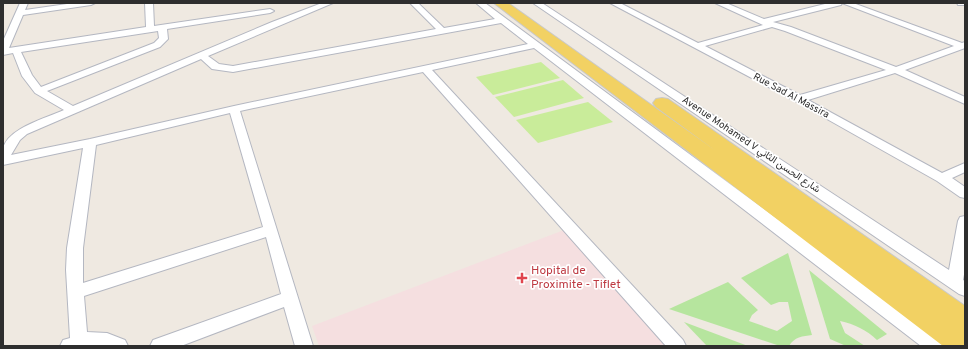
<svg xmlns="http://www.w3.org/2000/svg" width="968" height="349" font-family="Overpass,Vazirmatn,sans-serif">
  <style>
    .medical { fill: #f5dfe0 }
    .green { fill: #b6e59e }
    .pitch { fill: #c9ec9a }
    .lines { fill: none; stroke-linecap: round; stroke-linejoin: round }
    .street-casing { stroke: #b4b7c1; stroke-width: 2 }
    .primary-casing { stroke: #c9c9c9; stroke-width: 2 }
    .street { fill: #fff; fill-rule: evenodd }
    .primary { fill: #f2d163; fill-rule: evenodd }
    .health-dot { fill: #e0444e; stroke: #fff; stroke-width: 1.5 }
    .labels { text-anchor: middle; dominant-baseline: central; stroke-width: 3.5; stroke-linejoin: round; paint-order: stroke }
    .street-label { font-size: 10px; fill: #2e2e2e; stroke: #fff }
    .near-health-label { font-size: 12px; fill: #be3a42; stroke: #fff; text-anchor: start }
  </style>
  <rect width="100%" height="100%" fill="#efe9e1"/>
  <polygon class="medical" points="564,230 666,346 319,346 312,326"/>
  <g class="green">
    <path d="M788,253L812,335C803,336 794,337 789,346H780L669,309L728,282L758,310L752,315L749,321L777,331L792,321L788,302H779L771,305L741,278Z"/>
    <path d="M809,270L887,334L877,340C867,330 854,324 840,321L845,333L865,346H846L830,339Z"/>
    <polygon points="684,322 748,346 707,346"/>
  </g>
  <g class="pitch">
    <polygon points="541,62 560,78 493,95 476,77"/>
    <polygon points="563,80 584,98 514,117 495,97"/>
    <polygon points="588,102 613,122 538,143 516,120"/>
  </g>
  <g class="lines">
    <defs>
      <g id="street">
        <path d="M20,3H28L25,10L74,3H95L91,5L23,15L9,48L146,27L145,3H153L154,26L270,9L274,11L270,13L167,29L168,39L160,47L47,91L73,106L272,22L322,3H333L208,56L219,64L233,66L436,29L410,3H418L444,28L495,19L476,3H485L941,340L944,346H921L534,48L432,70L683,340L686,346H666L423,72L240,111L313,346H295L284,307L181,346H150L153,340L281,294L266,237L84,296L87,332L107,333L125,340L128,346H60L63,340L70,338L66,270L67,248L83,148L3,165C3,160 2,154 3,149C7,128 47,118 64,110L35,93L22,76L13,53L3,55V41ZM501,23L528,44L234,106L90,139L11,155L20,140L27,134L201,59L212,69L233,72ZM158,31L159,38L154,43L41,87L32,75L21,52ZM230,113L263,227L83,283V248L96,145Z"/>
        <polygon points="533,3 542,3 949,270 958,221 960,217 965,216 965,269 963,280 965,281 965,296 959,294"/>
        <path d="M610,3H620L698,43L763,25L715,3H726L764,19L829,3H842L841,5L773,22L791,27L896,67L954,46L842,3H853L962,43L965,42V48L905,70L965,97V104L895,73L808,100L942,173L965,163V172L952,178L965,187V198L960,197L937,181L795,101ZM772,27L785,31L886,70L800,95L705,46Z"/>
        <polygon points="957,3 965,3 965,5 958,5"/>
      </g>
      <polygon id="primary" points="494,3 508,3 716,151 656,107 653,103 656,99 662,98 668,99 965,306 965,346 943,346"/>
    </defs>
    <use href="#street" class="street-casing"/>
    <use href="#primary" class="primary-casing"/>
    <use href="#street" class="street"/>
    <use href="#primary" class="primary"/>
  </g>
  <path class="health-dot" d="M520 272h4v4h4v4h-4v4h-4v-4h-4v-4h4z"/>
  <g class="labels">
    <g class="street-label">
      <text transform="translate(791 96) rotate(28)">Rue Sad Al Massira</text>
      <text transform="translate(751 145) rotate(34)">Avenue Mohamed V شارع الحسن الثاني</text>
    </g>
    <g class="near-health-label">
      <text x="531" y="271">Hopital de<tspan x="531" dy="14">Proximite - Tiflet</tspan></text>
    </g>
  </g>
  <rect width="968" height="349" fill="none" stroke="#2e2e2e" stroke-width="8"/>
</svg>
